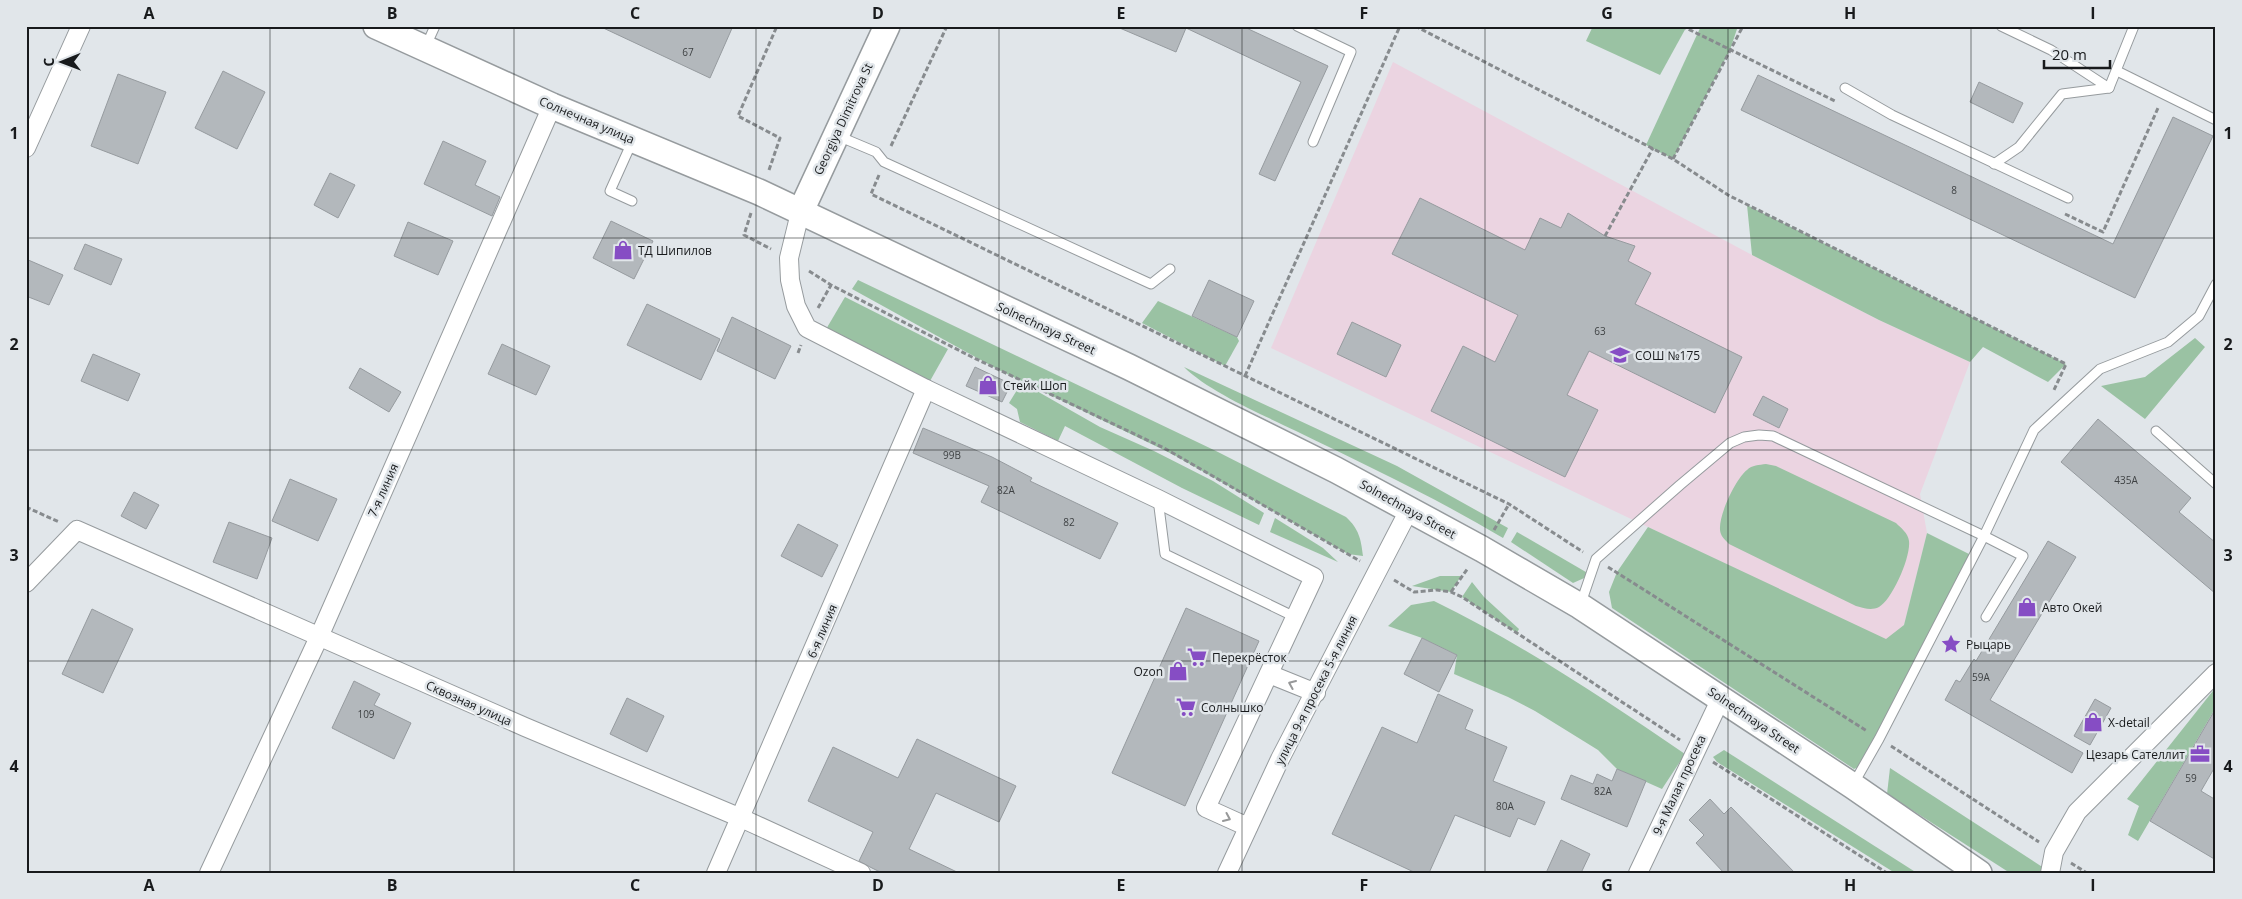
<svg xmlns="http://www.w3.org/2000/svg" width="2242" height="899" font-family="'Open Sans',sans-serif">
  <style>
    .education { fill: #ebd4e1 }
    .green { fill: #9ac2a3 }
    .building { fill: #b3b8bc; stroke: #969b9f }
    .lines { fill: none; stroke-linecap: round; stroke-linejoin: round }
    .lane-casing { stroke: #969b9e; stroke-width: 11 }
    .street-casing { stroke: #969b9e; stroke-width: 20 }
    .secondary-casing { stroke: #969b9e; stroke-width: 28 }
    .path { stroke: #878b8e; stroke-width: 3; stroke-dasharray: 5 2.5; stroke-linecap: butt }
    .lane { stroke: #fff; stroke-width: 9 }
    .street { stroke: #fff; stroke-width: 18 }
    .secondary { stroke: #fff; stroke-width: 25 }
    .oneway { stroke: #979899 }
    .grid { fill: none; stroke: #181a1c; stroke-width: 1; stroke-opacity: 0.55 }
    .labels { text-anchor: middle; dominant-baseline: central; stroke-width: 5; stroke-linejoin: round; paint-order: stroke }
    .number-label { font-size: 10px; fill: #3f4244 }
    .street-label { font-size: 12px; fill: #181a1c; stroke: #e1e6ea }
    .poi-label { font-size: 12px; fill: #181a1c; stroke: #e1e6ea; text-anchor: start }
    .neatline { fill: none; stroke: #181a1c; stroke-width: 2 }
    .grid-label { font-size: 16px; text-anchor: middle; font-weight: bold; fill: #181a1c }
  </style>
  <rect width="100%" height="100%" fill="#e1e6ea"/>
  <polygon class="education" points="1393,62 1752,255 1879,320 1970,362 1920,494 1927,533 1904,625 1886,640 1271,348"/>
  <g class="green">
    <polygon points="1593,26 1687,26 1660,75 1586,41"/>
    <polygon points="1701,26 1738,26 1730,50 1673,159 1646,145"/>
    <polygon points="1747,205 2066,364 2048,382 1983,347 1970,362 1879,320 1752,255"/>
    <path d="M858,280L1216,451L1346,517C1359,529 1361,539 1363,556L1348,554L1174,455L999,370L852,289Z"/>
    <polygon points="845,297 948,349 930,381 825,331"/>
    <polygon points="1158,301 1237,337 1239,341 1225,366 1142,323"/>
    <polygon points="2195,338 2205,347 2145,419 2101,386 2145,377"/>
    <path d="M1184,367L1397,466L1508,528L1503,538C1436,498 1366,465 1296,431C1263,415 1209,392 1184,367Z"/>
    <polygon points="1028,386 1100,427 1154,451 1213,481 1264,513 1259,525 1182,488 1065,426 1058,441 1020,422 1017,409 1009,403 1017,390"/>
    <path d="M1766,464L1776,466L1896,523C1901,528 1908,533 1909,541C1911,557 1892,600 1879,607C1871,611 1864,608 1856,606L1729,544C1726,541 1722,537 1721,534C1715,521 1736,478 1747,470C1752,465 1759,465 1766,464Z"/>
    <polygon points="1275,518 1323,548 1338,562 1270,532"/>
    <polygon points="1648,527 1886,639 1904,625 1927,533 1971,555 1865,764 1854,769 1612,608 1609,592 1617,572"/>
    <polygon points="1517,532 1591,575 1573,583 1511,542"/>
    <polygon points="1440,576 1461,576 1451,592 1412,586"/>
    <polygon points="1472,582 1484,597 1519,629 1517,633 1462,597"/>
    <path d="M1434,601C1522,644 1604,699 1685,754L1662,789L1617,769L1598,750L1535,711L1508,697L1454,674L1457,655L1422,638L1388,626L1411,605Z"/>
    <polygon points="2216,687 2216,707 2138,841 2128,835 2139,806 2127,799"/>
    <polygon points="1724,750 1917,873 1895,873 1717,762 1713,757"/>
    <polygon points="1890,768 2050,872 2050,873 2010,873 1887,794"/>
  </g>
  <g class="building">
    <polygon points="599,26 733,26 710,78"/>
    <polygon points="1115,26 1242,26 1328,66 1275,181 1259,174 1301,82 1186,28 1176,52"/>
    <polygon points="223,71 265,92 237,149 195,128"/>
    <polygon points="118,74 166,92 138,164 91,146"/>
    <polygon points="1758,75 2113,244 2173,117 2213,136 2135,298 1741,110"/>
    <polygon points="1979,82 2023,103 2013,123 1970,102"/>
    <polygon points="443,141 486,161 475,185 500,197 492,216 424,184"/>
    <polygon points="330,173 355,185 338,218 314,205"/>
    <polygon points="1420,198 1525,250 1540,218 1561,228 1568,213 1605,236 1635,246 1628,261 1651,273 1635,304 1742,357 1715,413 1589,351 1567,395 1598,410 1565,477 1431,411 1463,346 1495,362 1518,315 1392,254"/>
    <polygon points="611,221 653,241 634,279 593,258"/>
    <polygon points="408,222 453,241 438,275 394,256"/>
    <polygon points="85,244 122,259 111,285 74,269"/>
    <polygon points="26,259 63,275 49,305 26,296"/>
    <polygon points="1209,280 1254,301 1237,337 1192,316"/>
    <polygon points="647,304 720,339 701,380 627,345"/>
    <polygon points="732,317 791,346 775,379 717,351"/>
    <polygon points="1352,322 1401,345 1386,377 1337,354"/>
    <polygon points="502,344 550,366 536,395 488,374"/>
    <polygon points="93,354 140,374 128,401 81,381"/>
    <polygon points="975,367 1011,384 1002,402 966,386"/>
    <polygon points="360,368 401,392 389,412 349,388"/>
    <polygon points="1763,396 1788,409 1779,428 1753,415"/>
    <polygon points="2098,419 2191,498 2179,512 2216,543 2216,594 2061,462"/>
    <polygon points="923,428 992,457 1032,478 1030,481 1118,523 1100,559 981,502 989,486 913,453"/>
    <polygon points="290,479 337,499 318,541 272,521"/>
    <polygon points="134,492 159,505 146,529 121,516"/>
    <polygon points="229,522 272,538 257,579 213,562"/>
    <polygon points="798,524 838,545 822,577 781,556"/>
    <polygon points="2048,541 2076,557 1990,700 2083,753 2072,773 1945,700 1956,680 1960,682 1974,659 1976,661"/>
    <polygon points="1186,608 1259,641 1185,806 1112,773"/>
    <polygon points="92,609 133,629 103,693 62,674"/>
    <polygon points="1422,638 1457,655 1439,692 1404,674"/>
    <polygon points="354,681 380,694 374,705 411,723 394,759 332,728"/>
    <polygon points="1438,694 1473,710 1465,729 1507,747 1493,781 1545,802 1535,825 1518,818 1510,837 1455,815 1429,873 1416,873 1332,834 1382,727 1417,743"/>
    <polygon points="627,698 664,716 647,752 610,734"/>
    <polygon points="2095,699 2111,708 2090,745 2074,736"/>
    <polygon points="2216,708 2216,765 2201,791 2216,800 2216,860 2150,821"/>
    <polygon points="917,739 1016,786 999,822 936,793 909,849 959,873 882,873 870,867 859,861 873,832 808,801 833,747 898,778"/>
    <polygon points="1617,769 1646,781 1627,827 1561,799 1571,775 1593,784 1597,774 1612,781"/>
    <polygon points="1710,799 1724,814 1731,807 1795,873 1724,873 1696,843 1704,835 1689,820"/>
    <polygon points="1561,840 1590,854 1581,873 1546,873"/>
  </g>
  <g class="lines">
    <defs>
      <g id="lane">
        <polyline points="1297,26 1351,52 1313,142"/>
        <polyline points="2001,26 2051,50 2109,88 2134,26"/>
        <polyline points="426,46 435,26"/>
        <polyline points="2117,71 2216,120"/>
        <polyline points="1845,88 1892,115 2068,198"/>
        <polyline points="838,136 876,152 884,162 1151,284 1170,269"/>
        <polyline points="632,142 610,191 632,201"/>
        <polyline points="1994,164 2019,147 2062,94 2109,88"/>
        <polyline points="2156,431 2216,484"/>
        <polyline points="1158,499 1165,554 1295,617"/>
        <polyline points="1581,603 1596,559 1680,485 1730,443 1744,437 1759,435 1773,436 1984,536 2023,556 1986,617"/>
        <polyline points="1854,783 1879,739 1984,536 2034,430 2100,369 2168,342 2199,316 2216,284"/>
      </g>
      <g id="street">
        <polyline points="26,148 81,26"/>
        <polyline points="800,213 789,258 790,280 796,306 807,328 926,389 1158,499 1314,577 1206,808 1248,827"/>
        <polyline points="26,583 77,530 525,727 741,818 861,873"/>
        <polyline points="1269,674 1316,693"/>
        <polyline points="209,873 319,637 552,106"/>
        <polyline points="716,873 926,389"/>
        <polyline points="1227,873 1280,759 1409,510"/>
        <polyline points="1638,873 1721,698"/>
        <polyline points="2050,873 2054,852 2077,812 2216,673"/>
      </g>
      <g id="secondary">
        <polyline points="376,26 552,106 759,192 1129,367 1336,470 1482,549 1580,606 1853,786 1979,873"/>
        <polyline points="800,213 887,26"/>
      </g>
    </defs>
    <use href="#lane" class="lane-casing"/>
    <use href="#street" class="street-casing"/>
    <use href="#secondary" class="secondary-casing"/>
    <g class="path">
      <polyline points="1415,26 1673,159 1728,195 2066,364 2054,390"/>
      <polyline points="1682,26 1835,101"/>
      <polyline points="891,146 947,26"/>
      <polyline points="1673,159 1743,26"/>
      <polyline points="769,170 780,138 738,116 777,26"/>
      <polyline points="879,175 871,194 1509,504 1583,552"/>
      <polyline points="751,213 744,235 771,249"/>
      <polyline points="2065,214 2103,232 2158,108"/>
      <polyline points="1605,236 1653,148"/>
      <polyline points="809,271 831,285 972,357 1164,448 1360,561"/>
      <polyline points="818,308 831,285"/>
      <polyline points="798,353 801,345"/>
      <polyline points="1245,376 1400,26"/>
      <polyline points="26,507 59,522"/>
      <polyline points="1494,530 1509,504"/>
      <polyline points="1608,567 1867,731"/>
      <polyline points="1394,580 1414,592 1437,590 1451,592 1462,597 1680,740"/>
      <polyline points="1451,592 1468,568"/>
      <polyline points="1891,746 2039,842"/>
      <polyline points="1713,762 1887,873"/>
      <polyline points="2071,863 2087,873"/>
    </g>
    <use href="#lane" class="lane"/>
    <use href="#street" class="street"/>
    <use href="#secondary" class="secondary"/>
  </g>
  <defs><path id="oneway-chevron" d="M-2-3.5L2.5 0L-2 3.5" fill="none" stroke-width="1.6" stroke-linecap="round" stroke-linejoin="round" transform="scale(1.25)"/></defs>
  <g class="oneway">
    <use href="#oneway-chevron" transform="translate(1292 684) rotate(-157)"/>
    <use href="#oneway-chevron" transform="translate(1227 818) rotate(24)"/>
  </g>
  <path class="grid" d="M270,26V873M514,26V873M756,26V873M999,26V873M1242,26V873M1485,26V873M1728,26V873M1971,26V873M26,238H2216M26,450H2216M26,661H2216"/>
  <defs>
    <symbol id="shop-bare" viewBox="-9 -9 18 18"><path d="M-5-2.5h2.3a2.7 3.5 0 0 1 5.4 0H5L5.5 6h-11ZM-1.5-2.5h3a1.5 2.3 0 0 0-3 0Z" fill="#864dc4" stroke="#e1e6ea" stroke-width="2.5" paint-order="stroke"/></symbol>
    <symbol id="school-bare" viewBox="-9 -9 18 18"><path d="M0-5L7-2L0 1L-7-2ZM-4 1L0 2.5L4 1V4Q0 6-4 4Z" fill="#864dc4" stroke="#e1e6ea" stroke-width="2.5" paint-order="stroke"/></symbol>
    <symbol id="sight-bare" viewBox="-9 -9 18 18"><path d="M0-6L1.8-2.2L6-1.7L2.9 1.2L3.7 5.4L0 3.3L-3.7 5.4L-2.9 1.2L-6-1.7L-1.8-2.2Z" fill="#864dc4" stroke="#e1e6ea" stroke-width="2.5" paint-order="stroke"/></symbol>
    <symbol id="supermarket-bare" viewBox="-9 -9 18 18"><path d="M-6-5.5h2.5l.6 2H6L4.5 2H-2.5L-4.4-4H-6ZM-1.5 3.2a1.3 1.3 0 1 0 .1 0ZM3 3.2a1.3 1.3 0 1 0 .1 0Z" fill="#864dc4" stroke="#e1e6ea" stroke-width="2.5" paint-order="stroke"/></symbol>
    <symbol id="office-bare" viewBox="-9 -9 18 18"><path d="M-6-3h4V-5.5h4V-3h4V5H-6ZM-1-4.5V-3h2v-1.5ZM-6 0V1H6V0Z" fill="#864dc4" stroke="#e1e6ea" stroke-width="2.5" paint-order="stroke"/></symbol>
  </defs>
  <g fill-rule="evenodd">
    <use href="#shop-bare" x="609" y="236" width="28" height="28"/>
    <use href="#school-bare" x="1606" y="341" width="28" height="28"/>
    <use href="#shop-bare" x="974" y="371" width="28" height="28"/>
    <use href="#shop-bare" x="2013" y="593" width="28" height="28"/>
    <use href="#sight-bare" x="1937" y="630" width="28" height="28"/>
    <use href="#supermarket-bare" x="1183" y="643" width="28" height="28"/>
    <use href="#shop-bare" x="1164" y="657" width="28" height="28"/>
    <use href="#supermarket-bare" x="1172" y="693" width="28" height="28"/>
    <use href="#shop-bare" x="2079" y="708" width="28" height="28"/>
    <use href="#office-bare" x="2186" y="740" width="28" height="28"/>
  </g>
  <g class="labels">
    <g class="number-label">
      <text x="688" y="52">67</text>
      <text x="1954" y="190">8</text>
      <text x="1600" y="331">63</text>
      <text x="952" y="455">99В</text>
      <text x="2126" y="480">435А</text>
      <text x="1006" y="490">82А</text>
      <text x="1069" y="522">82</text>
      <text x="1981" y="677">59А</text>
      <text x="366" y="714">109</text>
      <text x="2191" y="778">59</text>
      <text x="1603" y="791">82А</text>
      <text x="1505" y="806">80А</text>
    </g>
    <g class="street-label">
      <text transform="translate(843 119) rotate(-65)">Georgiya Dimitrova St</text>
      <text transform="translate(587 120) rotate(23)">Солнечная улица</text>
      <text transform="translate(1046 328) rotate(25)">Solnechnaya Street</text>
      <text transform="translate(383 490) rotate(-66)">7-я линия</text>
      <text transform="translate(1408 509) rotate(29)">Solnechnaya Street</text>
      <text transform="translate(822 631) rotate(-67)">6-я линия</text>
      <text transform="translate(1316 690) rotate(-63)">улица 9-я просека 5-я линия</text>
      <text transform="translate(469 703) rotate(24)">Сквозная улица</text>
      <text transform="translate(1754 720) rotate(34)">Solnechnaya Street</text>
      <text transform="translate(1679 785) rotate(-65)">9-я Малая просека</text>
    </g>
    <g class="poi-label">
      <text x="638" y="250">ТД Шипилов</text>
      <text x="1635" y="355">СОШ №175</text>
      <text x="1003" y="385">Стейк Шоп</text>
      <text x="2042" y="607">Авто Окей</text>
      <text x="1966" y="644">Рыцарь</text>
      <text x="1212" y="657">Перекрёсток</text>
      <text x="1163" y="671" text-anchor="end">Ozon</text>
      <text x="1201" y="707">Солнышко</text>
      <text x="2108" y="722">X-detail</text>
      <text x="2185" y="754" text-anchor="end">Цезарь Сателлит</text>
    </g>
  </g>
  <rect width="2242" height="899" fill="none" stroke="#e1e6ea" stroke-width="55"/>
  <g transform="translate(62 62) rotate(269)" stroke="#e1e6ea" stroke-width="4" paint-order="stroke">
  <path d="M0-4L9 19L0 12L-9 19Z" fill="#181a1c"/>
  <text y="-8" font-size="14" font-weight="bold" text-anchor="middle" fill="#181a1c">С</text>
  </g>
  <path d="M2044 60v8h66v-8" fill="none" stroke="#181a1c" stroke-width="2.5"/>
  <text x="2052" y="60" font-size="15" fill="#181a1c" stroke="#e1e6ea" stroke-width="4" paint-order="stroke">20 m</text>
  <rect x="28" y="28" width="2186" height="844" class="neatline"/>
  <g class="grid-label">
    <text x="149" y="19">A</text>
    <text x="392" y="19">B</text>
    <text x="635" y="19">C</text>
    <text x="878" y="19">D</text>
    <text x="1121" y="19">E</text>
    <text x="1364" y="19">F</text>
    <text x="1607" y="19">G</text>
    <text x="1850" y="19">H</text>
    <text x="2093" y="19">I</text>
    <text x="14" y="139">1</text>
    <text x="2228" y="139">1</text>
    <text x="14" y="350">2</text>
    <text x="2228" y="350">2</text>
    <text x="14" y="561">3</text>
    <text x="2228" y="561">3</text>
    <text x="14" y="772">4</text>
    <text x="2228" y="772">4</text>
    <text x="149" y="891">A</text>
    <text x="392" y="891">B</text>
    <text x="635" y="891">C</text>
    <text x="878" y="891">D</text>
    <text x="1121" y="891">E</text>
    <text x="1364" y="891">F</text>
    <text x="1607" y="891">G</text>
    <text x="1850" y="891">H</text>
    <text x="2093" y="891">I</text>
  </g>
</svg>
